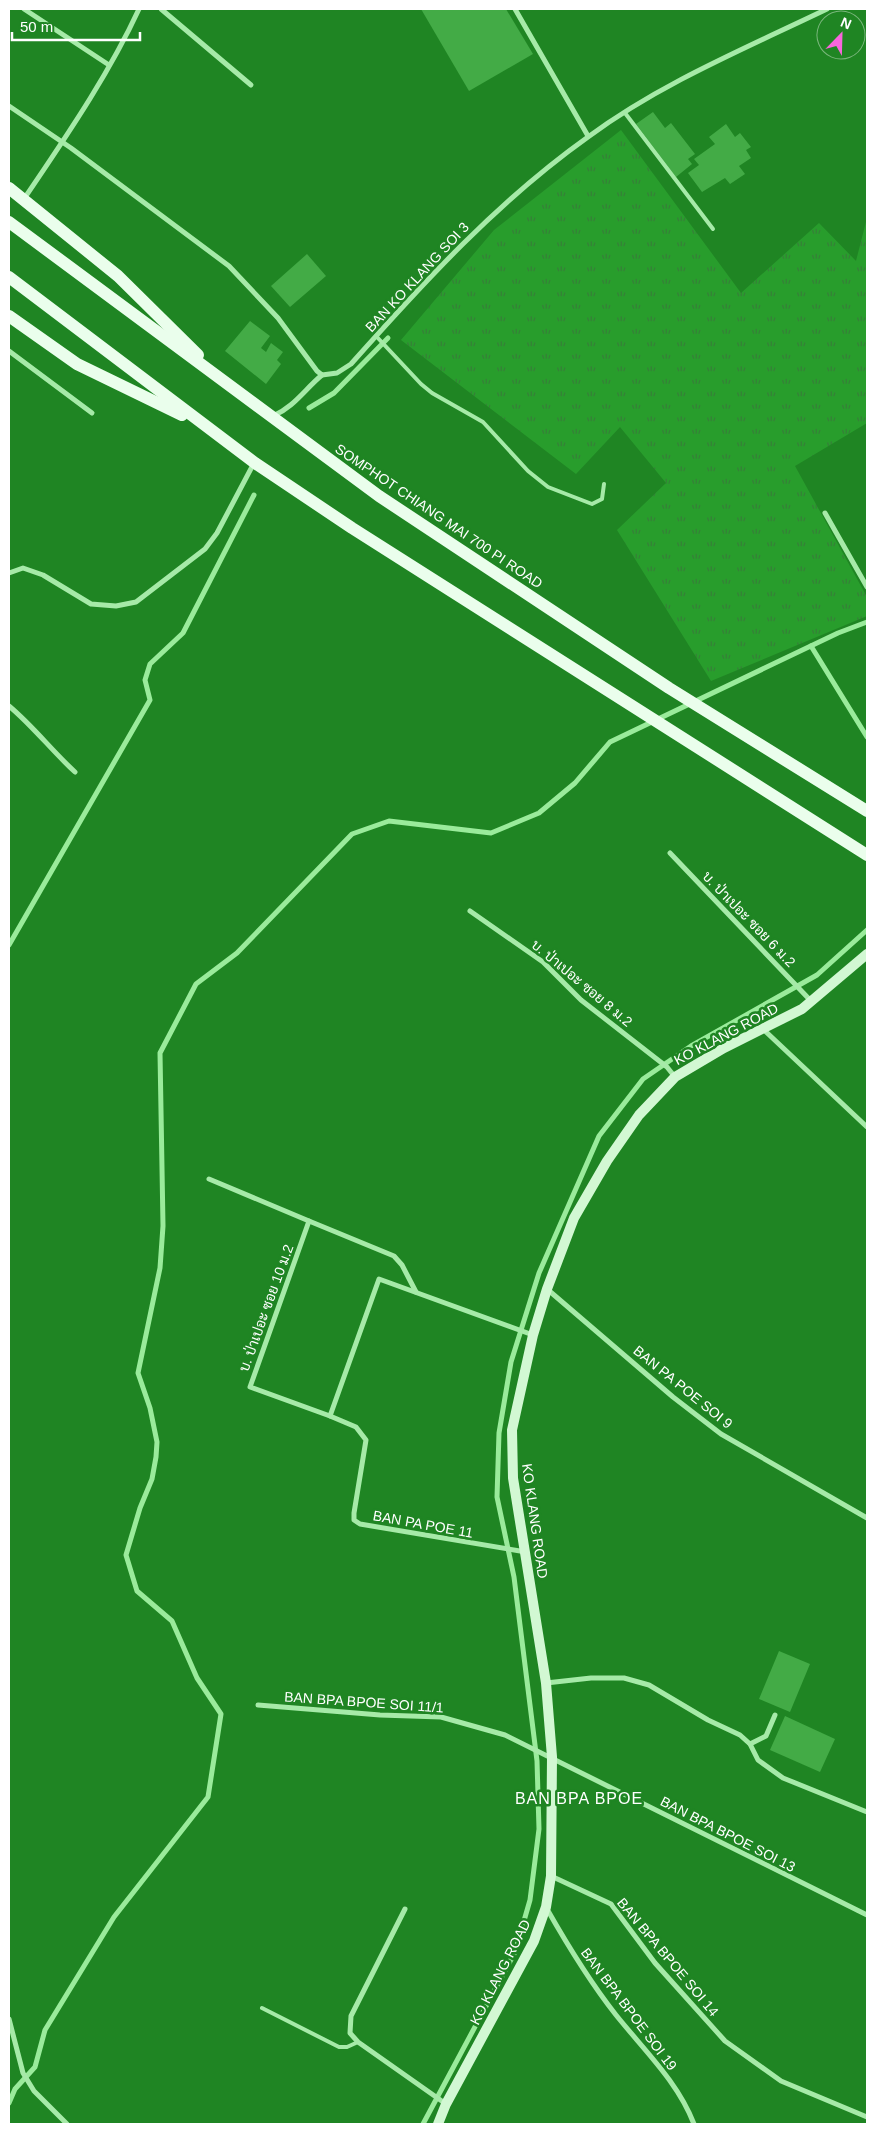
<svg xmlns="http://www.w3.org/2000/svg" width="876" height="2133" font-family="Helvetica,Sarabun,sans-serif">
  <style>
    .grass { fill: url(#grass-tufts) }
    .lines { fill: none; stroke-linecap: round; stroke-linejoin: round }
    .stream { stroke: #9aeb9b; stroke-width: 5 }
    .building { fill: #43ab46 }
    .lane { stroke: #a6eaa8; stroke-width: 4 }
    .street { stroke: #a6eaa8; stroke-width: 5 }
    .secondary { stroke: #d2f8d3; stroke-width: 10 }
    .primary { stroke: #eafeec; stroke-width: 12 }
    .labels { text-anchor: middle; dominant-baseline: central; stroke-width: 5; stroke-linejoin: round; paint-order: stroke }
    .street-label { font-size: 14px; fill: #fff; stroke: #1f8523 }
    .quarter-label { font-size: 16px; letter-spacing: 1px; fill: #fff; stroke: #1f8523 }
  </style>
  <defs>
    <pattern id="grass-tufts" width="24" height="20" patternUnits="userSpaceOnUse" patternTransform="scale(1.25)"><rect width="24" height="20" fill="#289d2c"/><path d="M3 7l-1-3M5 7V3M7 7l1-3M15 17l-1-3M17 17v-4M19 17l1-3" fill="none" stroke="#358137"/></pattern>
  </defs>
  <rect width="100%" height="100%" fill="#1f8523"/>
  <polygon class="grass" points="621,130 741,293 819,223 856,261 867,218 867,423 795,466 867,597 867,616 711,681 617,530 666,483 620,427 576,474 401,340 494,230"/>
  <g class="lines">
    <g class="stream">
      <polyline points="309,408 334,393 388,338"/>
      <polyline points="811,646 867,737"/>
      <polyline points="9,945 150,700 145,680 150,664 183,633 254,495"/>
      <polyline points="9,2103 15,2089 35,2067 45,2030 114,1917 208,1797 221,1714 197,1678 172,1621 137,1591 126,1555 140,1508 152,1479 156,1457 157,1442 150,1408 138,1373 160,1268 163,1226 160,1053 196,984 237,953 352,834 389,821 491,833 539,813 575,783 610,742 838,633 867,622"/>
      <polyline points="423,2124 515,1952 530,1900 539,1829 537,1761 514,1577 497,1497 499,1433 511,1362 539,1273 599,1136 643,1079 691,1046 817,975 867,930"/>
    </g>
  </g>
  <g class="building">
    <polygon points="421,9 506,9 533,54 469,91"/>
    <polygon points="653,112 665,128 671,123 695,154 688,159 692,164 676,177 636,124"/>
    <polygon points="726,124 735,137 740,133 751,147 746,150 751,158 739,166 745,174 730,184 725,178 702,192 688,173 699,165 694,159 715,144 709,137"/>
    <polygon points="307,254 326,276 290,307 271,286"/>
    <polygon points="250,321 270,336 261,348 266,352 271,343 283,352 277,360 281,364 266,384 225,351"/>
    <polygon points="779,1651 810,1664 790,1712 759,1699"/>
    <polygon points="785,1716 835,1739 820,1772 770,1750"/>
  </g>
  <g class="lines">
    <g class="lane">
      <polyline points="625,113 713,229"/>
      <polyline points="376,336 421,384 432,393 483,422 528,471 548,487 592,504 602,499 604,484"/>
      <polyline points="262,2008 339,2047 347,2047 358,2042"/>
    </g>
    <g class="street">
      <polyline points="24,9 109,65"/>
      <polyline points="161,9 251,85"/>
      <polyline points="515,9 588,136"/>
      <path d="M9,106L71,148L229,266L278,318L317,371L322,375L337,373L351,364C424,282 498,201 588,137C661,83 746,48 827,9"/>
      <path d="M24,199C65,138 108,76 139,9"/>
      <polyline points="9,351 92,413"/>
      <path d="M273,416C294,407 305,389 322,375"/>
      <polyline points="825,513 867,587"/>
      <polyline points="9,573 23,568 43,575 91,604 116,606 136,602 205,549 217,533 254,463"/>
      <path d="M9,706C33,726 52,751 75,772"/>
      <polyline points="670,853 811,1001"/>
      <polyline points="470,911 543,962 581,1000 667,1067 675,1077"/>
      <polyline points="763,1029 867,1127"/>
      <polyline points="209,1179 309,1221 250,1387 330,1416 379,1279 533,1335"/>
      <polyline points="309,1221 394,1256 402,1265 416,1292"/>
      <polyline points="547,1289 673,1397 721,1434 867,1518"/>
      <polyline points="330,1416 356,1427 366,1440 354,1513 354,1520 360,1524 526,1552"/>
      <polyline points="546,1683 591,1678 624,1678 649,1685 708,1720 740,1735 750,1744 758,1760 783,1778 867,1812"/>
      <polyline points="258,1705 380,1715 441,1717 505,1735 867,1915"/>
      <polyline points="750,1744 766,1736 775,1715"/>
      <polyline points="551,1876 611,1904 655,1963 725,2041 781,2081 867,2117"/>
      <polyline points="405,1909 351,2016 350,2033 358,2042 446,2104"/>
      <path d="M547,1909C568,1946 590,1982 616,2015C644,2050 678,2082 694,2124"/>
      <polyline points="9,2019 23,2073 34,2091 67,2124"/>
    </g>
    <polyline class="secondary" points="438,2124 446,2104 534,1941 546,1907 551,1876 552,1757 546,1683 513,1478 512,1430 533,1335 547,1289 574,1218 607,1161 639,1115 675,1077 724,1048 802,1009 867,954"/>
    <g class="primary">
      <polyline points="9,188 118,276 198,355"/>
      <polyline points="9,222 379,496 669,688 867,811"/>
      <polyline points="9,277 255,463 352,528 867,855"/>
      <polyline points="9,316 77,364 182,415"/>
    </g>
  </g>
  <g class="labels">
    <g class="street-label">
      <text transform="translate(417 277) rotate(-47)">BAN KO KLANG SOI 3</text>
      <text transform="translate(439 516) rotate(34)">SOMPHOT CHIANG MAI 700 PI ROAD</text>
      <text transform="translate(749 919) rotate(46)">บ. ป่าเปอะ ซอย 6 ม.2</text>
      <text transform="translate(582 983) rotate(40)">บ. ป่าเปอะ ซอย 8 ม.2</text>
      <text transform="translate(726 1034) rotate(-28)">KO KLANG ROAD</text>
      <text transform="translate(266 1308) rotate(-70)">บ. ป่าเปอะ ซอย 10 ม.2</text>
      <text transform="translate(683 1387) rotate(39)">BAN PA POE SOI 9</text>
      <text transform="translate(535 1521) rotate(82)">KO KLANG ROAD</text>
      <text transform="translate(423 1524) rotate(10)">BAN PA POE 11</text>
      <text transform="translate(364 1702) rotate(4)">BAN BPA BPOE SOI 11/1</text>
      <text transform="translate(728 1834) rotate(27)">BAN BPA BPOE SOI 13</text>
      <text transform="translate(668 1957) rotate(50)">BAN BPA BPOE SOI 14</text>
      <text transform="translate(500 1972) rotate(-63)">KO KLANG ROAD</text>
      <text transform="translate(629 2009) rotate(53)">BAN BPA BPOE SOI 19</text>
    </g>
    <g class="quarter-label">
      <text x="579" y="1798">BAN BPA BPOE</text>
    </g>
  </g>
  <rect width="876" height="2133" fill="none" stroke="#ffffff" stroke-width="20"/>
  <g transform="translate(841 35) rotate(23)"><circle r="24" fill="#1f8523" stroke="#79b67b"/>
  <path d="M0-4L9 19L0 12L-9 19Z" fill="#f866dc"/>
  <text y="-8" font-size="14" font-weight="bold" text-anchor="middle" fill="#ffffff">N</text>
  </g>
  <path d="M12 32v8h128v-8" fill="none" stroke="#ffffff" stroke-width="2.5"/>
  <text x="20" y="32" font-size="15" fill="#ffffff" stroke="#1f8523" stroke-width="4" paint-order="stroke">50 m</text>
</svg>
